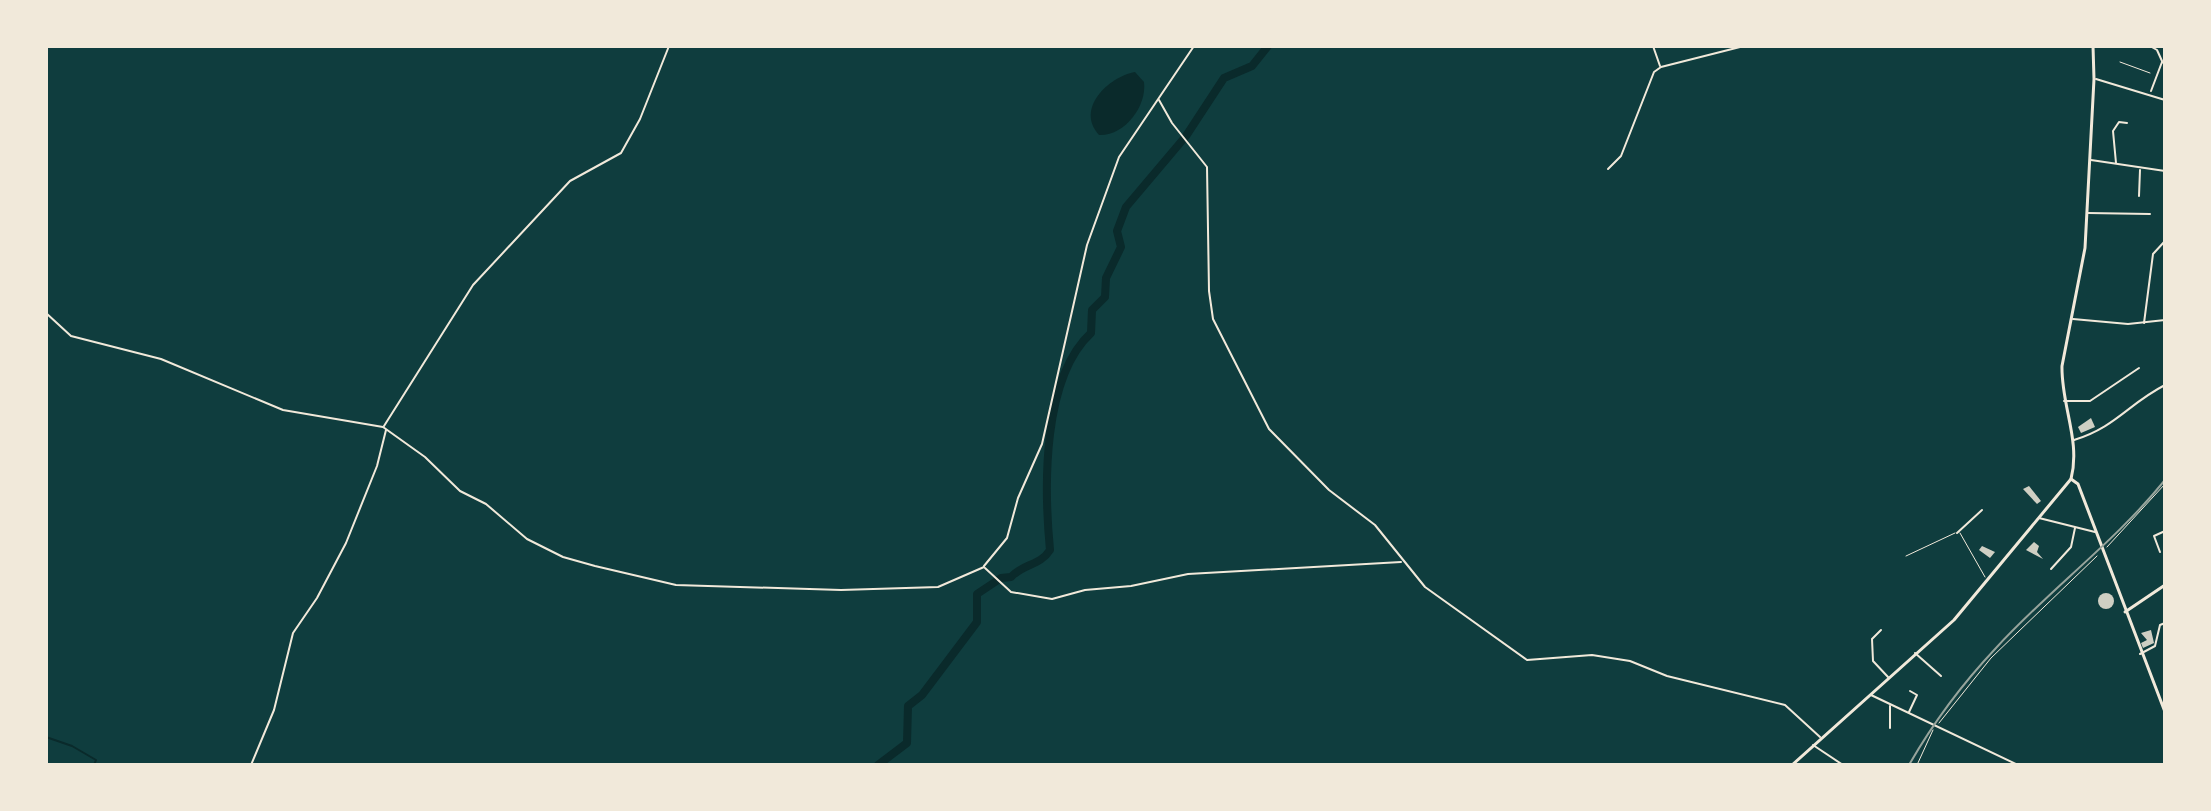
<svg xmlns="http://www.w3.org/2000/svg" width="2211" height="811" font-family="'Times New Roman',serif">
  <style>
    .water { fill: #0a2a2b }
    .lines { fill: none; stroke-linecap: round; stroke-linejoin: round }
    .stream { stroke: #0a2a2b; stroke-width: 2 }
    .river { stroke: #0a2a2b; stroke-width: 8 }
    .building { fill: #cfcfc3 }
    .path { stroke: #f1e9da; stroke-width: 1 }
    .service { stroke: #f1e9da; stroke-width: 1 }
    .minor { stroke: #f1e9da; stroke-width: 2 }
    .tertiary { stroke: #f1e9da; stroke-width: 3 }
    .primary { stroke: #f1e9da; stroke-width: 3 }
    .rail { stroke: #97a49c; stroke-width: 2 }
  </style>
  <rect width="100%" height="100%" fill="#0f3d3e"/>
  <path class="water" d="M1135,72L1144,82C1147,106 1125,136 1099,135C1075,109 1108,77 1135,72Z"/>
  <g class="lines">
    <polyline class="stream" points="46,737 72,746 96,760 94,765"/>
    <path class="river" d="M878,765L907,743L908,706L922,695L977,622V594L1001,578L1011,577C1024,563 1040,566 1050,550C1044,488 1042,378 1091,333L1092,310L1105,297L1106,278L1121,247L1117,231L1126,207L1186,136L1224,78L1252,66L1268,46"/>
  </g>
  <g class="building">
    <polygon points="2091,418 2095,427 2081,433 2078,427"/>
    <polygon points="2029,486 2041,501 2037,504 2023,489"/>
    <polygon points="2034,542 2039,546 2037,552 2043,559 2026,550"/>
    <polygon points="1982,546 1995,552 1990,558 1979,550"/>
    <circle cx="2106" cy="601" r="8"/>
    <polygon points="2151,630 2154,643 2143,648 2141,643 2147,640 2141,633"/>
  </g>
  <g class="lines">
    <g class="path">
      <polyline points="2120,62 2150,73"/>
      <polyline points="2107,547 2165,484"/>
      <polyline points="1939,723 1991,658 2097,556"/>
      <polyline points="1917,765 1933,730"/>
    </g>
    <g class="service">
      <polyline points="1960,533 1985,577"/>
      <polyline points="1906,556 1955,533"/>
    </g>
    <g class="minor">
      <polyline points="1653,46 1660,66"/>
      <polyline points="2150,46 2157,50 2162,61"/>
      <polyline points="2096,79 2165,100"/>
      <polyline points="2151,91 2162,62 2165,63"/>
      <polyline points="1159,100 1172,123 1207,167 1209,291 1213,319 1269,429 1329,490 1375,525 1425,587 1527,660 1592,655 1630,661 1667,676 1785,705 1820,737"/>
      <polyline points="2091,160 2165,171"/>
      <polyline points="2116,163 2113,131 2119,122 2127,123"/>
      <polyline points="1608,169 1621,156 1654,72 1661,67 1744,46"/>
      <polyline points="2139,196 2140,170"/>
      <polyline points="2088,213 2150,214"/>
      <polyline points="46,313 71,336 161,359 283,410 383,427 425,457 460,491 486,504 527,539 563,557 595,566 676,585 841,590 938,587 984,567"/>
      <polyline points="2073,319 2128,324 2165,320"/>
      <polyline points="2144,323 2153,254 2165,241"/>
      <polyline points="2064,401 2090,401 2139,368"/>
      <polyline points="384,426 473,285 570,181 621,153 640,119 669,46"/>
      <path d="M2074,440C2116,427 2128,404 2165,385"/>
      <polyline points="2039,518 2095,532"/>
      <polyline points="1957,533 1982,510"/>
      <polyline points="2160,552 2154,536 2165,531"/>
      <polyline points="984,566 1007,538 1018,498 1042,444 1087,245 1119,157 1194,46"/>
      <polyline points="985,568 1011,592 1052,599 1085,590 1131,586 1188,574 1401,562"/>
      <polyline points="2051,569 2071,547 2075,528"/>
      <polyline points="1881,630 1872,639 1873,661 1888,677"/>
      <polyline points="1915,653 1941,676"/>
      <polyline points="2140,654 2155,646 2160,625 2165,623"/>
      <polyline points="1871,695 2018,765"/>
      <polyline points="1909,712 1917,695 1910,691"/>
      <polyline points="1890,728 1890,706"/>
      <polyline points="1813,745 1843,765"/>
      <polyline points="251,765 274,710 293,633 317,598 346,543 377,466 386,430"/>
    </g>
    <g class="tertiary">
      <polyline points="2071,479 2078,484 2165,712"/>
      <polyline points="2125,612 2165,585"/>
    </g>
    <path class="primary" d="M1792,765L1954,620L2071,479C2081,441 2061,405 2062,366L2085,248L2094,79L2093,46"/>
    <path class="rail" d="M1909,765C1933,723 1963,683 1996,648C2050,589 2115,542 2165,480"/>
  </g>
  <rect width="2211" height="811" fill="none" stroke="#f1e9da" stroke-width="96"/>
</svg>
